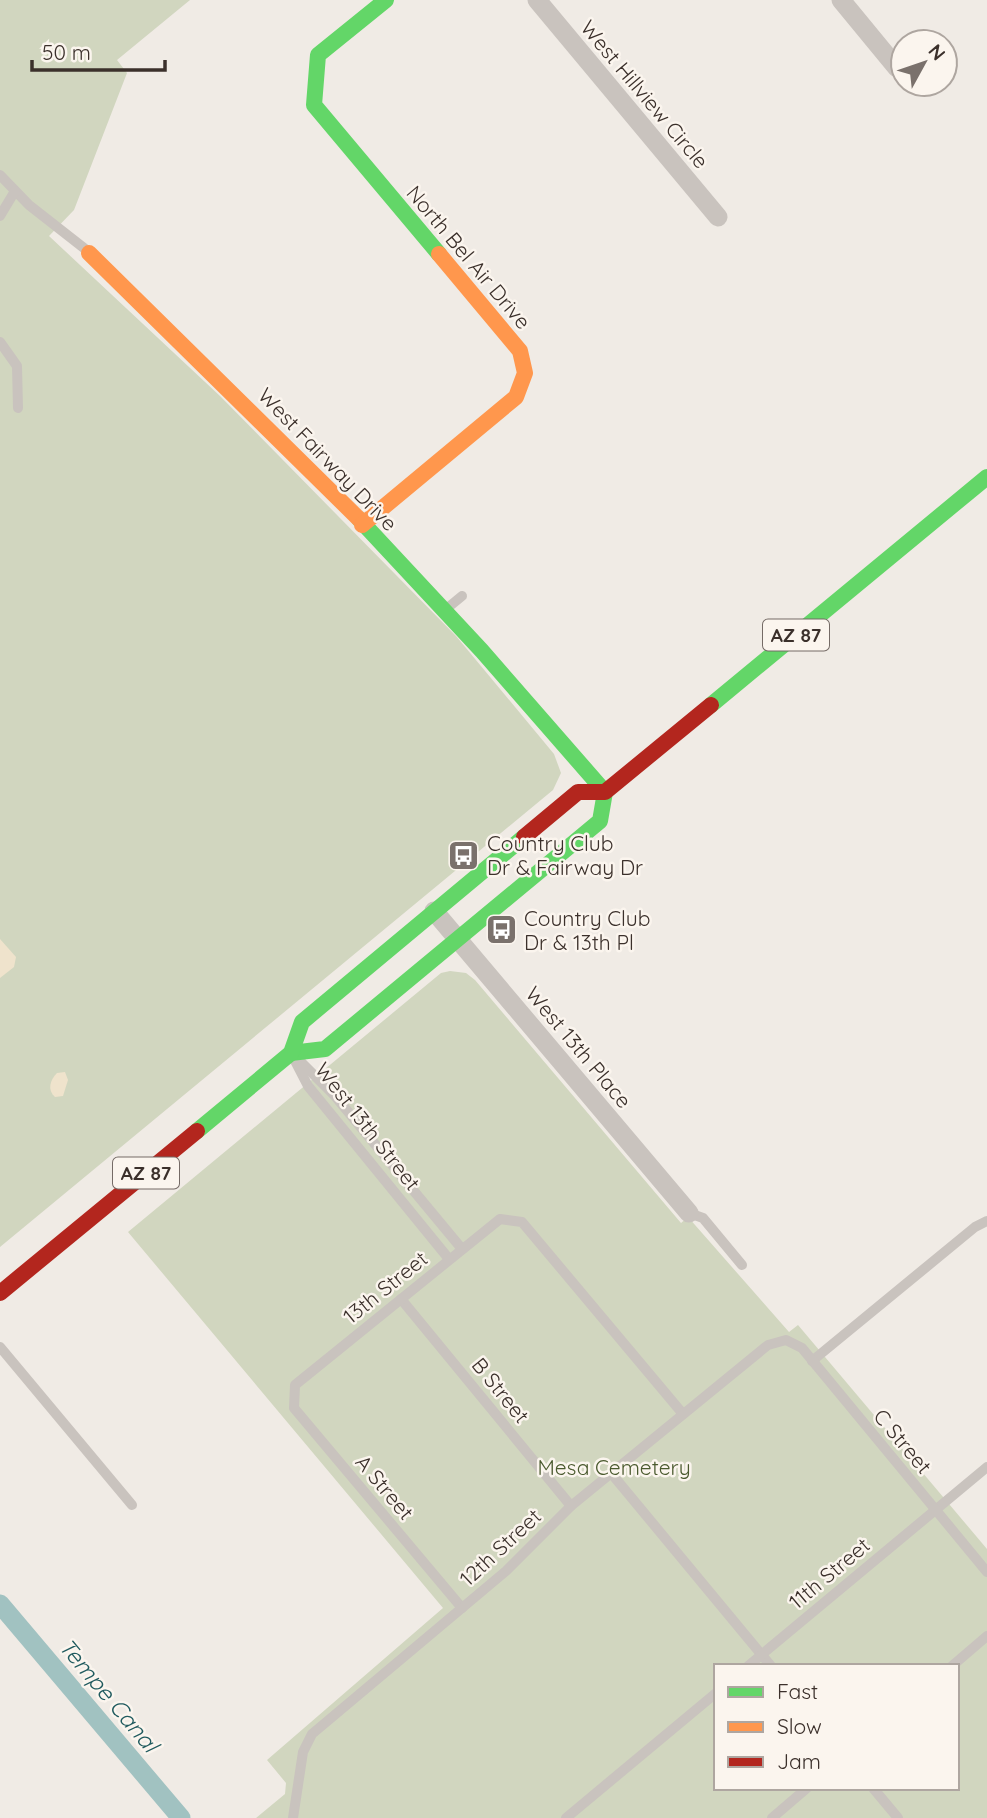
<svg xmlns="http://www.w3.org/2000/svg" width="987" height="1818" font-family="Quicksand,sans-serif">
  <style>
    .green { fill: #d1d6bf; fill-rule: evenodd }
    .sand { fill: #efe3cc }
    .lines { fill: none; stroke-linecap: round; stroke-linejoin: round }
    .canal { stroke: #a1c2c1; stroke-width: 19 }
    .lane { stroke: #c9c3be; stroke-width: 10 }
    .street { stroke: #c9c3be; stroke-width: 19 }
    .fast { stroke: #63d668; stroke-width: 16 }
    .slow { stroke: #ff974d; stroke-width: 16 }
    .jam { stroke: #b3261e; stroke-width: 16 }
    .labels { text-anchor: middle; dominant-baseline: central; stroke-width: 5; stroke-linejoin: round; paint-order: stroke }
    .shield { fill: #fbf5ee; stroke: #756b66; stroke-width: 2 }
    .shield-label { font-size: 19px; font-weight: bold; fill: #3b302b }
    .street-label { font-size: 21px; fill: #3b302b; stroke: #fbf5ee }
    .poi-label { font-size: 21px; fill: #3b302b; stroke: #fbf5ee; text-anchor: start }
    .park-label { font-size: 21px; fill: #4a5a2e; stroke: #fbf5ee }
    .water-label { font-size: 23px; font-style: italic; fill: #1f5a5e; stroke: #fbf5ee }
  </style>
  <rect width="100%" height="100%" fill="#f0ebe5"/>
  <g class="green">
    <polygon points="0,0 190,0 117,60 127,73 74,210 49,236 220,396 456,636 554,754 561,773 553,790 0,1247"/>
    <path d="M450,971L466,973L475,980L681,1223L688,1217L789,1332L798,1325L987,1549V1818H256L285,1794L286,1783L267,1760L443,1608L128,1232L441,973ZM716,1666H957V1788H716Z"/>
  </g>
  <g class="sand">
    <polygon points="0,939 16,957 14,967 0,978"/>
    <path d="M65,1072L68,1080L63,1096L55,1097C47,1090 50,1080 57,1073Z"/>
  </g>
  <g class="lines">
    <polyline class="canal" points="0,1604 181,1818"/>
    <g class="lane">
      <polyline points="0,175 29,205 89,252"/>
      <polyline points="0,216 15,191"/>
      <polyline points="0,342 17,366 18,408"/>
      <polyline points="445,610 462,596"/>
      <polyline points="293,1057 308,1086 449,1259"/>
      <polyline points="297,1058 335,1096 462,1249"/>
      <polyline points="689,1213 703,1218 742,1265"/>
      <polyline points="401,1299 571,1506"/>
      <polyline points="0,1347 132,1505"/>
      <polyline points="812,1361 975,1227 987,1221"/>
      <polyline points="611,1473 771,1666"/>
      <polyline points="462,1608 294,1408 295,1385 500,1219 522,1222 683,1414"/>
      <polyline points="748,1666 987,1467"/>
      <polyline points="952,1666 987,1636"/>
      <polyline points="873,1788 898,1818"/>
      <polyline points="293,1818 303,1752 312,1734 506,1571 571,1506 768,1345 786,1340 802,1348 987,1572"/>
      <polyline points="566,1818 716,1693"/>
      <polyline points="772,1818 807,1788"/>
    </g>
    <g class="street">
      <polyline points="537,0 718,217"/>
      <polyline points="841,0 897,68"/>
      <polyline points="434,911 689,1213"/>
    </g>
    <g class="fast">
      <polyline points="386,0 318,55 314,105 439,254"/>
      <polyline points="359,519 482,651 605,792"/>
      <polyline points="711,705 987,477"/>
      <polyline points="291,1053 325,1049 600,821 605,792"/>
      <polyline points="197,1131 291,1053 302,1022 524,837"/>
    </g>
    <g class="slow">
      <polyline points="89,253 359,519"/>
      <polyline points="362,525 516,397 525,373 520,351 439,254"/>
    </g>
    <g class="jam">
      <polyline points="524,837 578,792 605,792 711,705"/>
      <polyline points="0,1293 197,1131"/>
    </g>
  </g>
  <defs>
    <symbol id="bus-square" viewBox="-11 -11 22 22"><rect x="-9" y="-9" width="18" height="18" rx="4" fill="#7a716c" stroke="#fbf5ee"/><path d="M-5-6H5V4H4V6H2V4H-2V6H-4V4H-5ZM-3.5-4V0h7V-4ZM-3.5 1.2v1.5H-2V1.2ZM2 1.2v1.5H3.5V1.2Z" fill="#fff"/></symbol>
  </defs>
  <g fill-rule="evenodd">
    <use href="#bus-square" x="446" y="838" width="35" height="35"/>
    <use href="#bus-square" x="484" y="912" width="35" height="35"/>
  </g>
  <g class="labels">
    <g class="shield">
      <rect x="763" y="619.5" width="66" height="31" rx="5"/>
      <rect x="113" y="1157.5" width="66" height="31" rx="5"/>
    </g>
    <g class="shield-label">
      <text x="796" y="635">AZ 87</text>
      <text x="146" y="1173">AZ 87</text>
    </g>
    <g class="street-label">
      <text transform="translate(645 94) rotate(50)">West Hillview Circle</text>
      <text transform="translate(469 257) rotate(50)">North Bel Air Drive</text>
      <text transform="translate(328 459) rotate(46)">West Fairway Drive</text>
      <text transform="translate(579 1047) rotate(50)">West 13th Place</text>
      <text transform="translate(368 1126) rotate(52)">West 13th Street</text>
      <text transform="translate(385 1287) rotate(-39)">13th Street</text>
      <text transform="translate(501 1390) rotate(51)">B Street</text>
      <text transform="translate(903 1441) rotate(50)">C Street</text>
      <text transform="translate(385 1487) rotate(50)">A Street</text>
      <text transform="translate(500 1547) rotate(-43)">12th Street</text>
      <text transform="translate(829 1573) rotate(-40)">11th Street</text>
    </g>
    <g class="poi-label">
      <text x="487" y="843">Country Club<tspan x="487" dy="24">Dr &amp; Fairway Dr</tspan></text>
      <text x="524" y="918">Country Club<tspan x="524" dy="24">Dr &amp; 13th Pl</tspan></text>
    </g>
    <g class="park-label">
      <text x="614" y="1467">Mesa Cemetery</text>
    </g>
    <g class="water-label">
      <text transform="translate(109 1695) rotate(50)">Tempe Canal</text>
    </g>
  </g>
  <rect x="714" y="1664" width="245" height="126" fill="#fbf5ee" stroke="#aea6a0" stroke-width="2"/>
  <rect x="728" y="1687" width="35" height="10" fill="#63d668" stroke="#aea6a0" stroke-width="2"/>
  <text x="777" y="1699" font-size="21" fill="#3b302b">Fast</text>
  <rect x="728" y="1722" width="35" height="10" fill="#ff974d" stroke="#aea6a0" stroke-width="2"/>
  <text x="777" y="1734" font-size="21" fill="#3b302b">Slow</text>
  <rect x="728" y="1757" width="35" height="10" fill="#b3261e" stroke="#aea6a0" stroke-width="2"/>
  <text x="777" y="1769" font-size="21" fill="#3b302b">Jam</text>
  <g transform="translate(924 63) rotate(50)"><circle r="33" fill="#fbf5ee" stroke="#aea6a0" stroke-width="2"/>
  <path d="M0-5L12 26L0 18L-12 26Z" fill="#7a716c"/>
  <text y="-10" font-size="19" font-weight="bold" text-anchor="middle" fill="#3b302b">N</text>
  </g>
  <path d="M32 60v10h133v-10" fill="none" stroke="#3b302b" stroke-width="3.5"/>
  <text x="42" y="60" font-size="21" fill="#3b302b" stroke="#fbf5ee" stroke-width="5" paint-order="stroke">50 m</text>
</svg>
